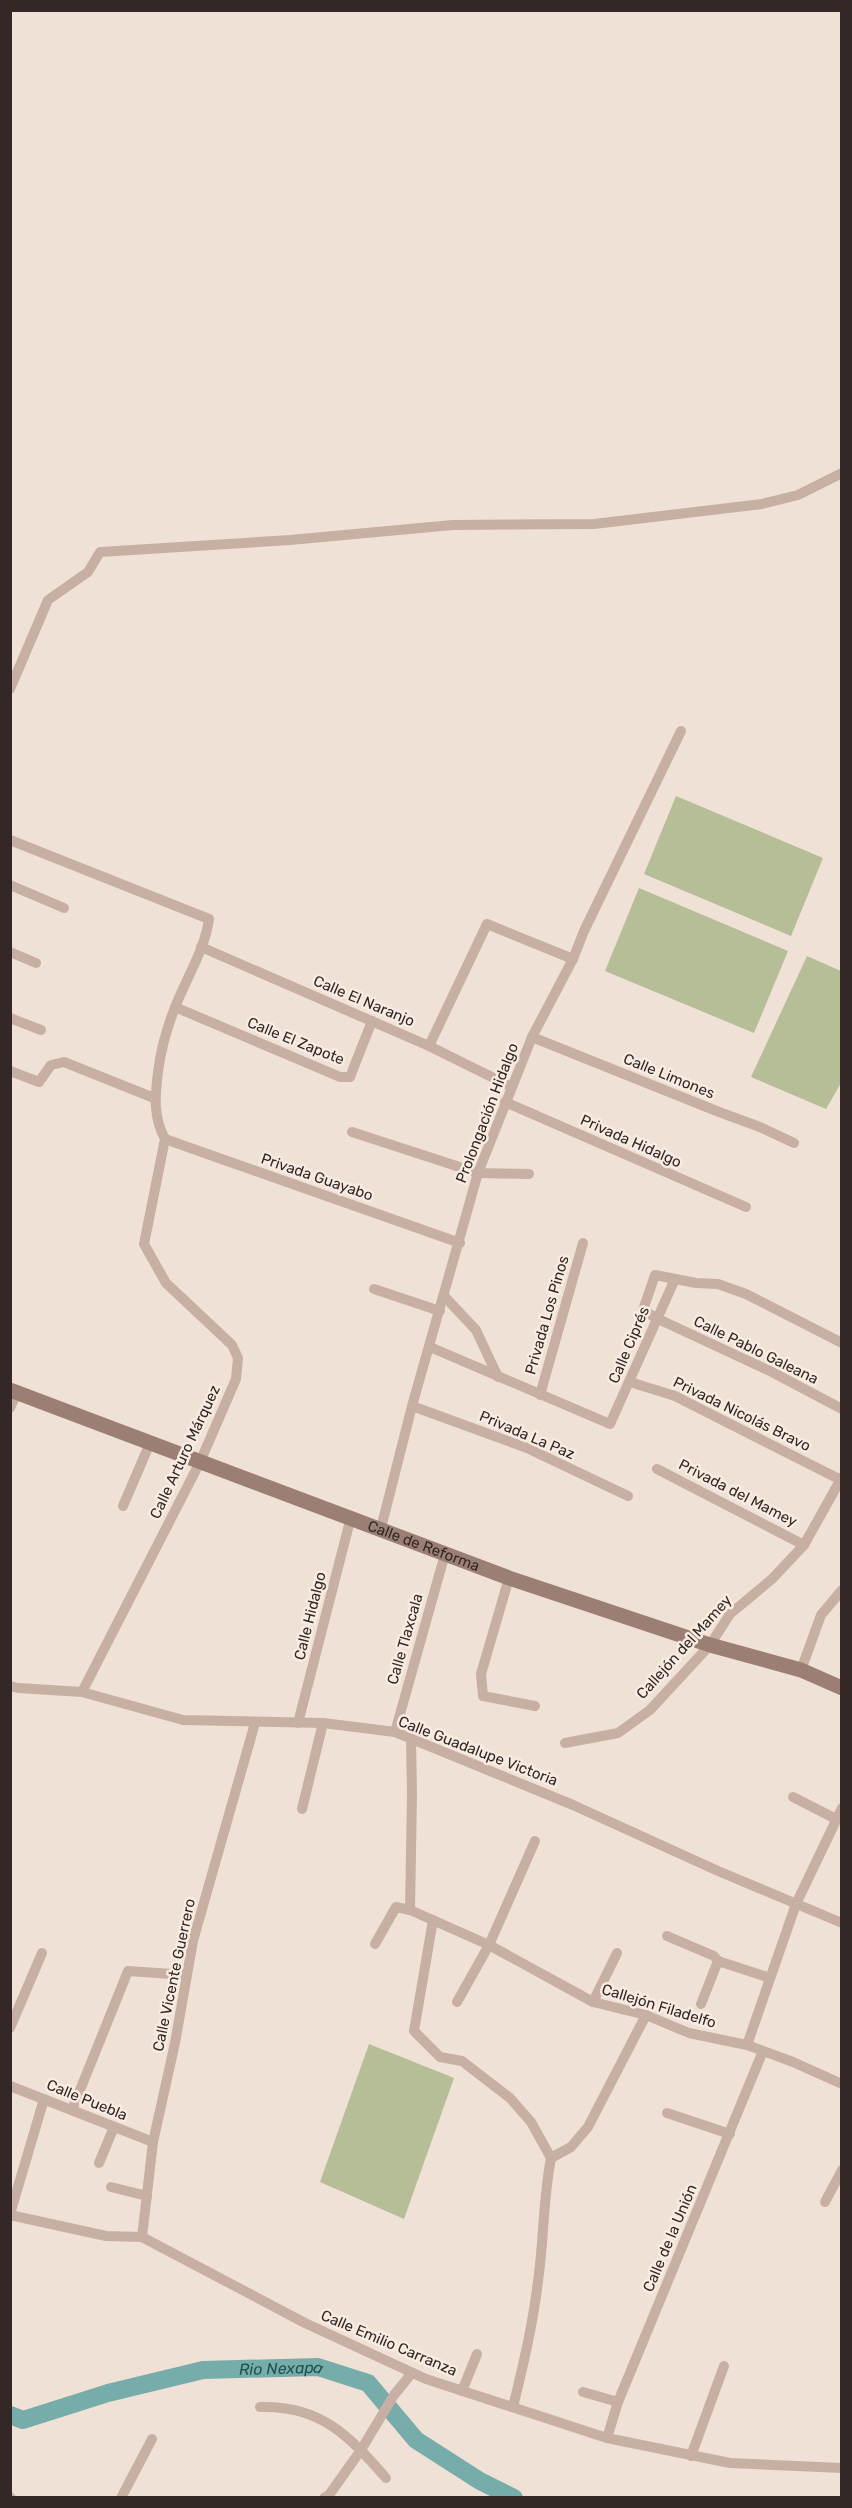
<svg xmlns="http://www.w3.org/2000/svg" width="852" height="2508" font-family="Rubik,sans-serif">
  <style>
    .green { fill: #b5be97 }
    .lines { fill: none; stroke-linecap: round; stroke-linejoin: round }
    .river { stroke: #76aca9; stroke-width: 18 }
    .minor { stroke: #c7b0a3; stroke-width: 10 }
    .secondary { stroke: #9b7f74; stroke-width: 15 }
    .labels { text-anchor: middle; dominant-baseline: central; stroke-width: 5; stroke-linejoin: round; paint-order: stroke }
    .street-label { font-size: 15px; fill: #332825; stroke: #f8ece2 }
    .water-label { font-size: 16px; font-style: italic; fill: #1b5351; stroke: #f8ece2 }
  </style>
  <rect width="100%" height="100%" fill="#f0e1d6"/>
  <g class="green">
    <polygon points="676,796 823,858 791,936 644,874"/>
    <polygon points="639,888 788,951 754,1033 605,971"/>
    <polygon points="807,956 841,971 841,1083 826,1109 751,1077"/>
    <polygon points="369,2044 454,2078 404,2219 320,2182"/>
  </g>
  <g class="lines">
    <path class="river" id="s1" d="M10,2415L23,2420L108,2393L203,2370L318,2367L368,2383L416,2440L480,2481L514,2498"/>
    <g class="minor">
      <polyline points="10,689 48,600 88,572 100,552 290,540 453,525 594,524 762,504 798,495 842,473"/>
      <path d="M10,840L209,919C205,949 187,977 176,1005C167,1027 161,1048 158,1072C155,1096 153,1117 165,1139L144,1244L166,1283L232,1345L238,1358L236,1379L200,1462L82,1692"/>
      <polyline points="10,885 64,908"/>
      <polyline points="201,947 429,1046 512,1087"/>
      <polyline points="10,952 36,963"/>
      <polyline points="175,1007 340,1077 350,1077 372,1021"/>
      <polyline points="10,1018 41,1030"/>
      <polyline points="532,1037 719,1112 760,1127 794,1143"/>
      <polyline points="429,1046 487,924 573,959"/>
      <polyline points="10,1071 39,1082 51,1065 64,1062 154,1098"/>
      <polyline points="505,1102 746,1207"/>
      <polyline points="352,1132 478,1173 529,1174"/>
      <polyline points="165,1139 460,1243"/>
      <polyline points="374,1289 440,1311"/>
      <polyline points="444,1296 476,1330 498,1377"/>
      <polyline points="842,1343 746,1294 718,1284 696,1283 655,1275 643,1310 656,1318 772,1372 842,1409"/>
      <polyline points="430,1347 610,1424 675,1279"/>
      <polyline points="630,1382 675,1396 839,1479"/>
      <polyline points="540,1395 583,1243"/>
      <polyline points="412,1406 527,1448 628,1496"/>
      <polyline points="10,1408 17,1392"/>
      <polyline points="657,1469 804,1545"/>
      <polyline points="123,1506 150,1443"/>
      <polyline points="381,1528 412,1406 478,1173 532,1037 573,959 584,931 681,731"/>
      <polyline points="509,1578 481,1674 483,1696 535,1706"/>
      <polyline points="801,1670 821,1615 842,1590"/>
      <polyline points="10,1686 18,1688 82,1692 183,1720 323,1723 395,1732 573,1805 718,1871 842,1923"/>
      <polyline points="298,1723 351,1517"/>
      <polyline points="395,1732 445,1554"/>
      <polyline points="565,1743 618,1733 650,1710 710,1645 730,1614 772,1579 804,1545 842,1477"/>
      <polyline points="793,1797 836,1819"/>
      <polyline points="302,1809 323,1723"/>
      <polyline points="410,1910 412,1794 411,1739"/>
      <polyline points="433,1920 414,2031 440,2057 462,2061 510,2098 531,2122 551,2158"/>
      <polyline points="667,1936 714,1956 718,1961"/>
      <polyline points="375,1944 396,1907 410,1910 489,1945 593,2002 646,2015 689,2033 747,2045 793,2062 842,2084"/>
      <polyline points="457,2002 489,1945 535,1841"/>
      <polyline points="593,2002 617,1953"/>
      <polyline points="701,2004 718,1961 770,1978"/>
      <polyline points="10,2028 42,1953"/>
      <polyline points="747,2045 796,1904 842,1808"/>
      <polyline points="10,2086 153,2142"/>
      <polyline points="72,2110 128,1971 187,1975"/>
      <polyline points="667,2113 730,2134"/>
      <polyline points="99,2163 114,2127"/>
      <polyline points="111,2187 147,2196"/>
      <polyline points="825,2202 842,2170"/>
      <polyline points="10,2214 44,2099"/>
      <polyline points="10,2215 106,2236 142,2237 305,2323 426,2379 607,2438 730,2463 842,2468"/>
      <polyline points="142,2237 153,2142 175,2043 193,1941 255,1723"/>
      <polyline points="462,2391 477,2354"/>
      <polyline points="583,2392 618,2402"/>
      <path d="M260,2407C321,2405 349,2436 386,2478"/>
      <path d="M513,2407C523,2366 533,2324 538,2281C544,2240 543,2199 551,2158L571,2147L588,2127L646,2015"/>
      <polyline points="607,2438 618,2402 763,2051"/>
      <polyline points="691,2456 724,2366"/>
      <polyline points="10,2497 11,2498"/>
      <polyline points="121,2498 152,2439"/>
      <polyline points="324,2498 329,2495 361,2450 394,2395 412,2373"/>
    </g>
    <path class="secondary" id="s2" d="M10,1390L509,1578L710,1645L801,1670L842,1688"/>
  </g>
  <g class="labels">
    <g class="street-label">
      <text transform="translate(364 1001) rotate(23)">Calle El Naranjo</text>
      <text transform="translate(296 1041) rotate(22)">Calle El Zapote</text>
      <text transform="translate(669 1076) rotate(22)">Calle Limones</text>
      <text transform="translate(487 1113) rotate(-69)">Prolongación Hidalgo</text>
      <text transform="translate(631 1141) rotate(24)">Privada Hidalgo</text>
      <text transform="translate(317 1177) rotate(19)">Privada Guayabo</text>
      <text transform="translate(547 1315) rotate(-74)">Privada Los Pinos</text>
      <text transform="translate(629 1345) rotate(-67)">Calle Ciprés</text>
      <text transform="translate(756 1350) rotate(26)">Calle Pablo Galeana</text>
      <text transform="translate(742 1414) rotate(26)">Privada Nicolás Bravo</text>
      <text transform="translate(527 1435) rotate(23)">Privada La Paz</text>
      <text transform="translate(185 1452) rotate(-65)">Calle Arturo Márquez</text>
      <text transform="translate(738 1493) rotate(27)">Privada del Mamey</text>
      <text stroke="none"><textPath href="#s2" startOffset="442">Calle de Reforma</textPath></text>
      <text transform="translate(310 1616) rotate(-76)">Calle Hidalgo</text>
      <text transform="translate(405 1639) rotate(-74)">Calle Tlaxcala</text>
      <text transform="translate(684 1647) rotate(-48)">Callejón del Mamey</text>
      <text transform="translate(478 1751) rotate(21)">Calle Guadalupe Victoria</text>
      <text transform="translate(174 1975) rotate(-78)">Calle Vicente Guerrero</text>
      <text transform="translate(659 2006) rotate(17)">Callejón Filadelfo</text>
      <text transform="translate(87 2100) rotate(22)">Calle Puebla</text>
      <text transform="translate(670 2238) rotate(-67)">Calle de la Unión</text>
      <text transform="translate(389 2343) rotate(23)">Calle Emilio Carranza</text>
    </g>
    <g class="water-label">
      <text stroke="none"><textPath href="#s1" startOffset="279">Rio Nexapa</textPath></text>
    </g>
  </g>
  <rect width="852" height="2508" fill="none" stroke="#332825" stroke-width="24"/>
</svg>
